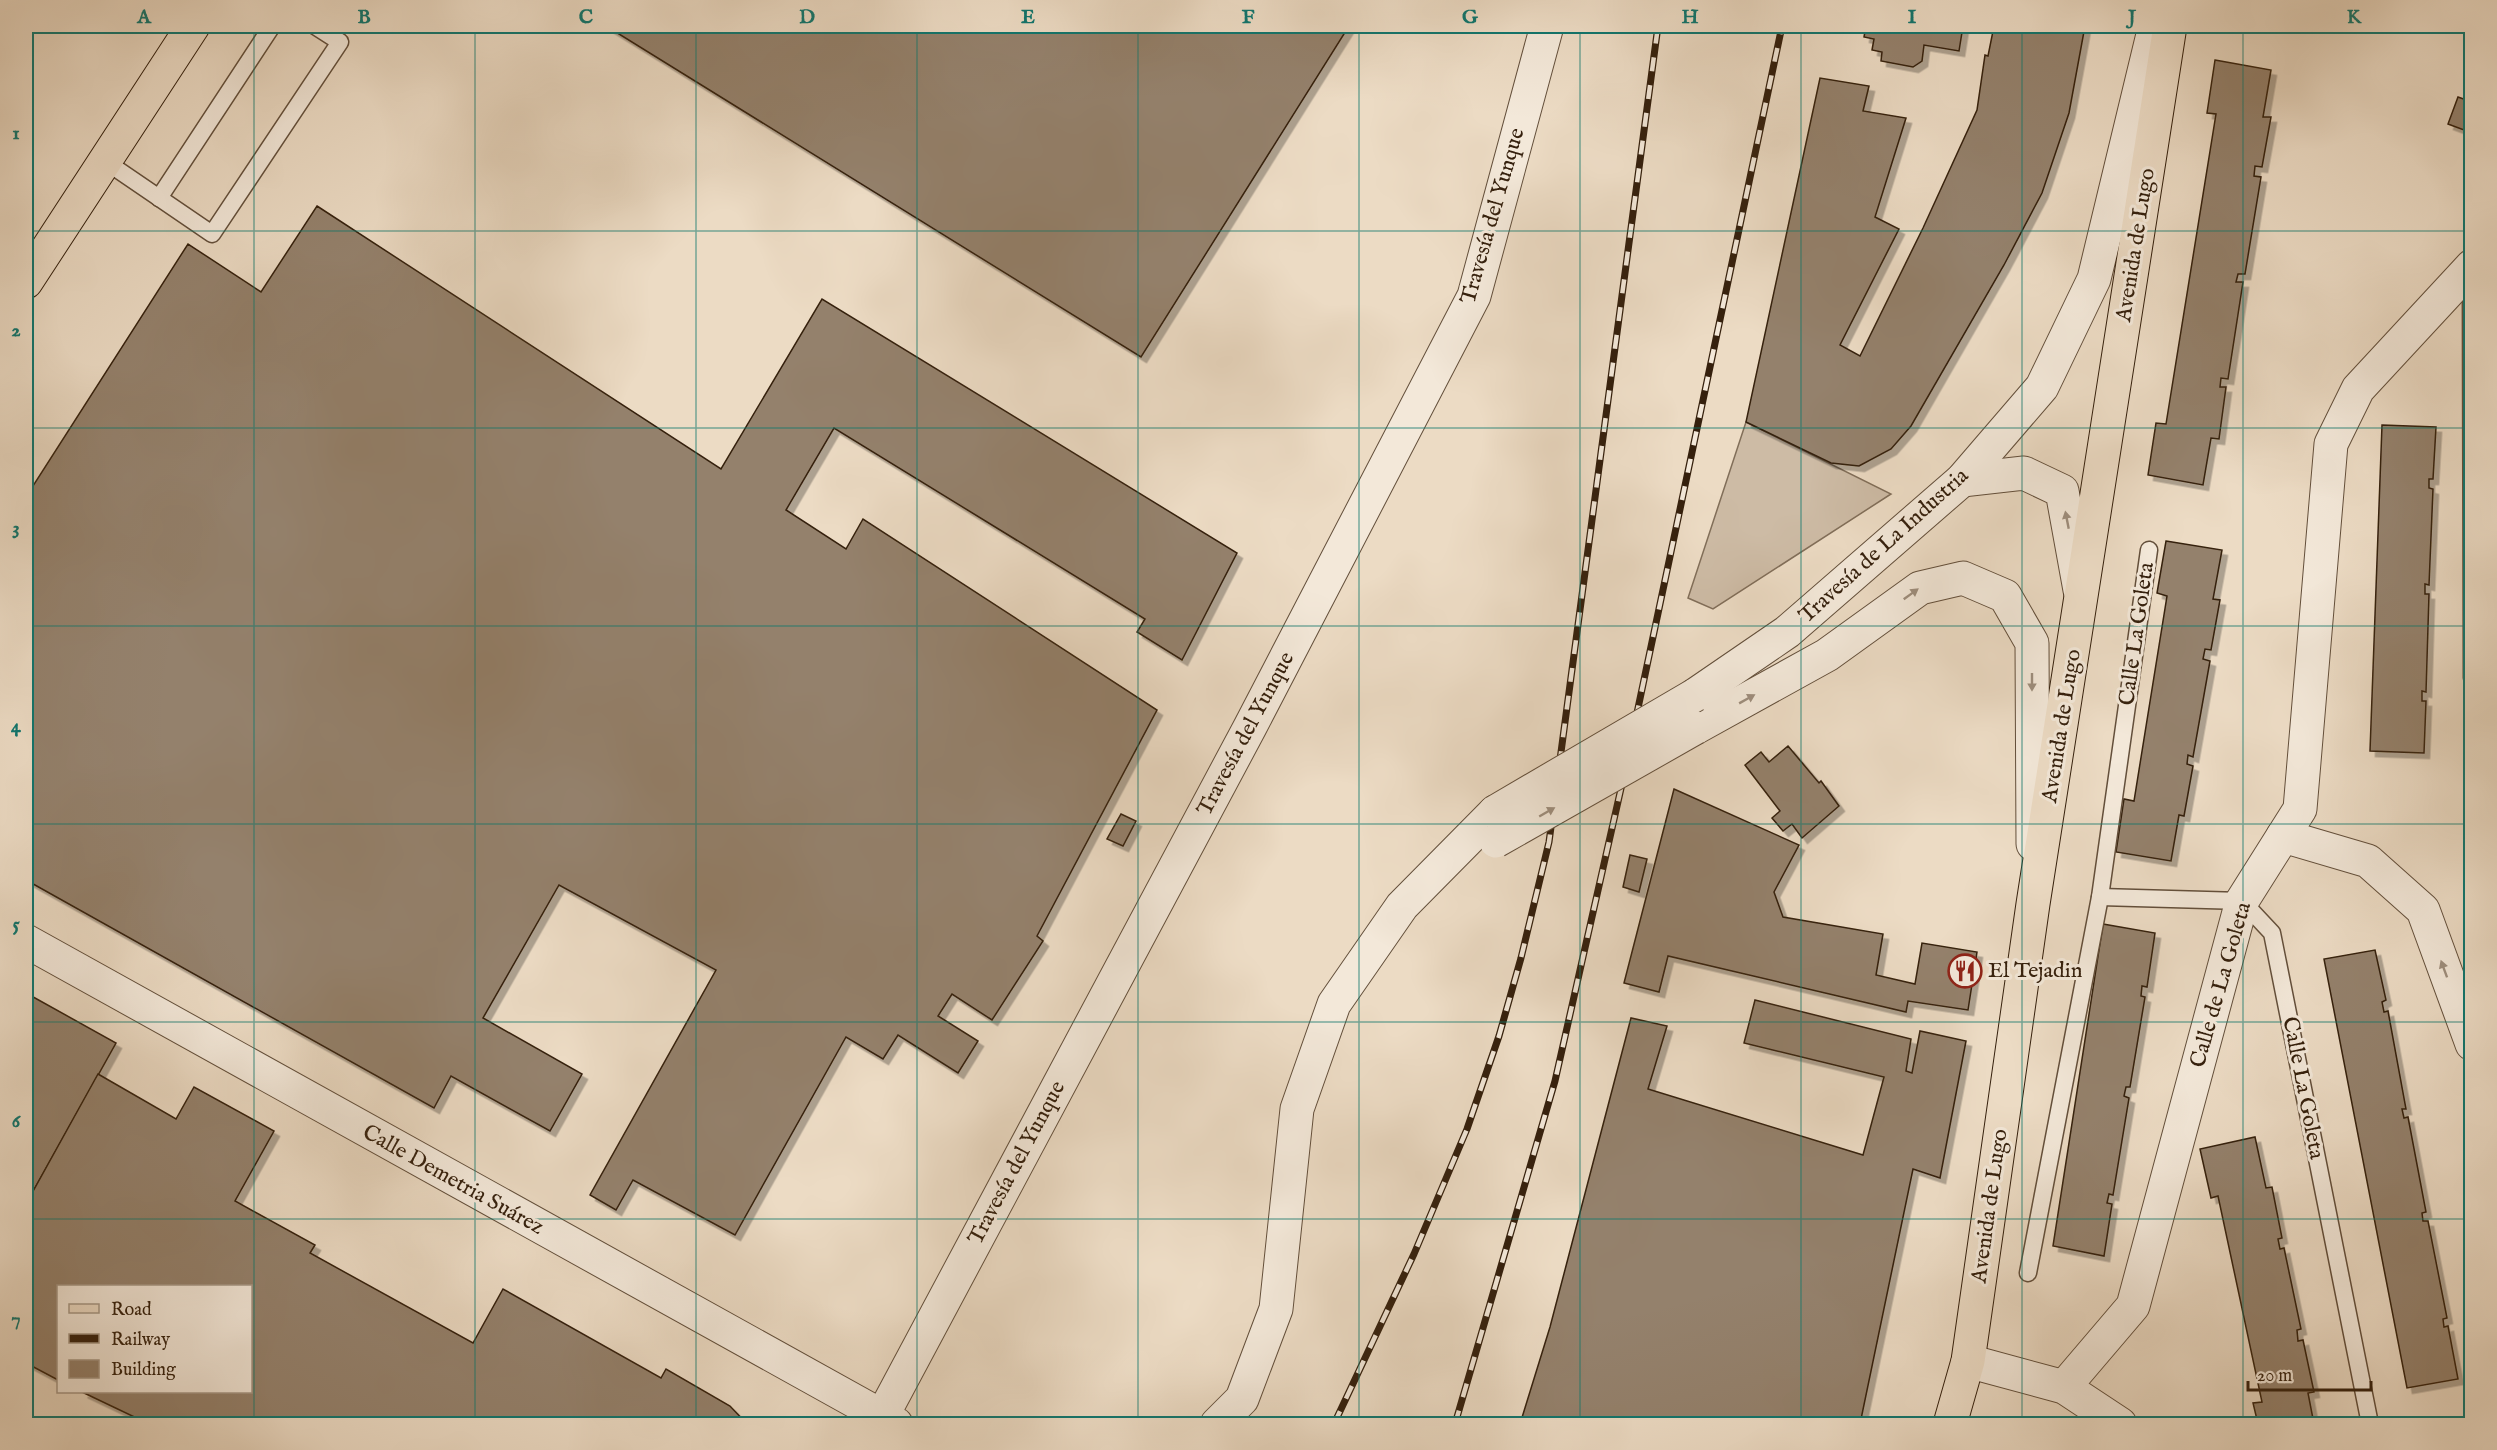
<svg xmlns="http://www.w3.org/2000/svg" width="2497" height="1450" font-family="'IM FELL English',serif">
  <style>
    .garden { fill: #cdbba5; stroke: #816e59; stroke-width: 1.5 }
    .building { fill: #94816c; stroke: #35200d; stroke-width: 1.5; filter: url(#shadow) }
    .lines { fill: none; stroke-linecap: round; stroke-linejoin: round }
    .lane-casing { stroke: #634f3b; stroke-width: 19 }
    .street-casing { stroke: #634f3b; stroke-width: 35 }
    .primary-casing { stroke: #35200d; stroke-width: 35 }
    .highway-casing { stroke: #35200d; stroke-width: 35 }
    .lane { stroke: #f3e8d9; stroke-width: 16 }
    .street { stroke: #f3e8d9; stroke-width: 33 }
    .primary { stroke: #ecdbc4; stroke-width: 33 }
    .highway { stroke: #ecdbc4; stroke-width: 33 }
    .rail-casing { stroke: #35200d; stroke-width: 7 }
    .rail { stroke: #f3e8d9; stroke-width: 4.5; stroke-dasharray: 14; stroke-linecap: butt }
    .street-bridge-casing { stroke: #634f3b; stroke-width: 35; stroke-linecap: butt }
    .street-bridge { stroke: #f3e8d9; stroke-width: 33 }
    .oneway { fill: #9e8e7d }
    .grid { fill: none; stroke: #0f766e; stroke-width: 1.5; stroke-opacity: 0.55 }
    .labels { text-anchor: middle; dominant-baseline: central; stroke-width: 6; stroke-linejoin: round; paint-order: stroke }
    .street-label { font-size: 22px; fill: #35200d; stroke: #f3e8d9 }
    .poi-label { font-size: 22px; fill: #35200d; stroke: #f3e8d9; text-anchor: start }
    .neatline { fill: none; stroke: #0f766e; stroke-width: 2 }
    .grid-label { font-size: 20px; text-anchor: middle; font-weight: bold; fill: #0f766e }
  </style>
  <defs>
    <filter id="shadow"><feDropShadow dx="5.5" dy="5.5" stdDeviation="0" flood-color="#0004"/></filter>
  </defs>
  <rect width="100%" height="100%" fill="#ecdbc4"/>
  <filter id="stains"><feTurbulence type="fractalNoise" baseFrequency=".00333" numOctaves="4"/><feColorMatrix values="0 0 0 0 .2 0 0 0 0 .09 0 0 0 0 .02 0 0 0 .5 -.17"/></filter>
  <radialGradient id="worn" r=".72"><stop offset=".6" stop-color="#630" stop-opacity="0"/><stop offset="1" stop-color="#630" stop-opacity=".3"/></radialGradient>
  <polygon class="garden" points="1746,422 1891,494 1713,609 1688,598"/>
  <g class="building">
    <polygon points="606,26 1349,26 1141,357"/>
    <polygon points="1866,26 1963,26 1959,51 1924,45 1922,61 1913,67 1881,61 1882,52 1872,50 1874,39 1864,37"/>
    <polygon points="1994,26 2085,26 2069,113 2042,193 2004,265 1911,426 1891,449 1859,466 1831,463 1746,422 1820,78 1869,86 1863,111 1906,118 1875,217 1899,229 1840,345 1860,356 1923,228 1977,110 1985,55 1988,56"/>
    <polygon points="2215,60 2271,70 2263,117 2271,117 2262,167 2255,166 2254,176 2261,177 2245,274 2238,274 2236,282 2243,282 2228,379 2221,378 2220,387 2226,387 2219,439 2211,438 2203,485 2148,475 2156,423 2166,424 2216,114 2207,113"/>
    <polygon points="2458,97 2472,102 2472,133 2448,124"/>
    <polygon points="317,206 721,469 822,299 1237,553 1182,660 1137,632 1145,619 834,428 786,510 846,549 863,519 1157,710 1037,936 1043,941 992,1020 952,994 938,1016 978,1041 958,1073 898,1035 883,1059 846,1037 735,1235 633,1180 616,1210 590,1195 716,970 559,885 483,1018 582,1074 550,1131 451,1076 434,1108 26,880 26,481 33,486 188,244 261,292"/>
    <polygon points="2382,425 2436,427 2433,479 2429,479 2429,488 2433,489 2429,585 2425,584 2425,594 2429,594 2426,692 2422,691 2422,701 2426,701 2424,753 2370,751"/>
    <polygon points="2166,541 2222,550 2213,599 2220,600 2211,650 2205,649 2203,659 2210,661 2193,757 2188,755 2187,764 2193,766 2184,816 2179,815 2171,861 2116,852 2124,799 2134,801 2167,596 2157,593"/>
    <polygon points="1788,746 1819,783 1821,781 1839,806 1802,838 1792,824 1783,831 1772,818 1780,811 1745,765 1761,752 1769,762"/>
    <polygon points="1674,789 1799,845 1774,892 1783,917 1883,934 1876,975 1915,984 1922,943 1977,952 1968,1010 1908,1001 1906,1012 1668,956 1659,992 1624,983"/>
    <polygon points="1121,814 1136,821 1123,846 1107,839"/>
    <polygon points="1630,855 1647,859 1639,892 1623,887"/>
    <polygon points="2103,924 2155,933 2147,987 2142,986 2141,996 2145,997 2130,1087 2126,1087 2124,1096 2129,1098 2113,1195 2109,1194 2107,1203 2112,1204 2104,1256 2053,1246"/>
    <polygon points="2375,950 2386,1000 2382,1002 2384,1012 2388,1011 2406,1109 2402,1109 2404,1118 2408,1117 2426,1212 2422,1213 2423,1221 2428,1221 2447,1318 2443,1319 2444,1327 2448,1326 2458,1379 2407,1388 2324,959"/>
    <polygon points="26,993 116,1043 26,1204"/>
    <polygon points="1755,1000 1911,1039 1906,1071 1912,1073 1920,1031 1966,1041 1940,1178 1913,1169 1860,1424 1597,1424 1575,1418 1573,1424 1520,1424 1550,1327 1631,1018 1667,1026 1648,1089 1863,1155 1884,1077 1744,1043"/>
    <polygon points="98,1074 176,1119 194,1087 274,1131 235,1201 315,1245 310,1253 473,1343 503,1289 661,1378 666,1369 730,1406 747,1424 149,1424 82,1392 250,1392 250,1286 58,1286 58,1380 26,1363 26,1204"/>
    <polygon points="2255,1137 2266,1188 2272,1187 2282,1238 2278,1239 2280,1249 2284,1248 2301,1329 2297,1330 2298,1341 2303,1340 2314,1392 2308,1393 2314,1424 2258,1424 2253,1403 2262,1402 2218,1196 2211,1198 2200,1149"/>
  </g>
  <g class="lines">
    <defs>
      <g id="lane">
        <polyline points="105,161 212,234 340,42 315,26"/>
        <polyline points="159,198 272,26"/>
        <polyline points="2471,271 2472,678"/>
        <polyline points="2100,897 2242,901 2272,933 2370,1424"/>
        <polyline points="2028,1273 2100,897 2149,550"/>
      </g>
      <g id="street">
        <polyline points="1962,480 2024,473 2062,491 2080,590"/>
        <polyline points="1695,695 1787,632 1962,480 2042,387 2094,279 2155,26"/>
        <polyline points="1695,728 1827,655 1920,588 1963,578 2005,596 2032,643 2033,844"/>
        <polyline points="2283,836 2368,861 2423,910 2472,1044"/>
        <polyline points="26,941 896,1424"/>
        <polyline points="1968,1361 2064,1387 2120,1424"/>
        <polyline points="2064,1387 2133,1306 2242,901 2300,809 2331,444 2358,389 2472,266"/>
        <polyline points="878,1424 1250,727 1474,296 1547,26"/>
        <polyline points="1217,1424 1242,1399 1276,1309 1297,1109 1334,1004 1402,906 1495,812"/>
      </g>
      <polyline id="primary" points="1950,1424 1968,1361 2033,904 2170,26"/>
      <polyline id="highway" points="26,282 193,26"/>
    </defs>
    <use href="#lane" class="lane-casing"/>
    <use href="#street" class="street-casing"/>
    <use href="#primary" class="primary-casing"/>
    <use href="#highway" class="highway-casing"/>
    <use href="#lane" class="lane"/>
    <use href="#street" class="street"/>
    <use href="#primary" class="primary"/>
    <use href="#highway" class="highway"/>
    <defs>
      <g id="rail">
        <polyline points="1334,1424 1414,1254 1467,1129 1499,1036 1521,958 1549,842 1658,26"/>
        <polyline points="1455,1424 1555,1081 1622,784 1782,26"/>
      </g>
    </defs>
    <use href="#rail" class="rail-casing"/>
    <use href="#rail" class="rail"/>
    <defs>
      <g id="street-bridge">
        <polyline points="1495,812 1695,695"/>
        <polyline points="1496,841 1695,728"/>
      </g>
    </defs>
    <use href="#street-bridge" class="street-bridge-casing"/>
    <use href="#street-bridge" class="street-bridge"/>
  </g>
  <defs><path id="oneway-solid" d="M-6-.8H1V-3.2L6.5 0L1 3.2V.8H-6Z" transform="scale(1.5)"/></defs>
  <g class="oneway">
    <use href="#oneway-solid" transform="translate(2067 520) rotate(-101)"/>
    <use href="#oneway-solid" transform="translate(1911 594) rotate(-36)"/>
    <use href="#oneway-solid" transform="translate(2032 682) rotate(90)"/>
    <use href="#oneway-solid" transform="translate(1747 699) rotate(-29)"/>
    <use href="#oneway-solid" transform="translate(1547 812) rotate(-30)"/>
    <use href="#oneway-solid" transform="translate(2444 969) rotate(-110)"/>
  </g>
  <path class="grid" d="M254,26V1424M475,26V1424M696,26V1424M917,26V1424M1138,26V1424M1359,26V1424M1580,26V1424M1801,26V1424M2022,26V1424M2243,26V1424M26,231H2472M26,428H2472M26,626H2472M26,824H2472M26,1022H2472M26,1219H2472"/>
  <defs>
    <symbol id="restaurant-ring" viewBox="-11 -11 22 22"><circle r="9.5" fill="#f3e8d9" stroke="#8f2418" stroke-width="1.5"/><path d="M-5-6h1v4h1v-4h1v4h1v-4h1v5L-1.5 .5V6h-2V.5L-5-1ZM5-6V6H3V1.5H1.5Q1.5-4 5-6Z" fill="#8f2418"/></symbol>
  </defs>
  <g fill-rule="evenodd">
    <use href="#restaurant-ring" x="1946" y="952" width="38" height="38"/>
  </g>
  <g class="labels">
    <g class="street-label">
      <text transform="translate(1493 216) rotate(-74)">Travesía del Yunque</text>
      <text transform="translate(2136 245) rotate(-81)">Avenida de Lugo</text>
      <text transform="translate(1884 546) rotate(-42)">Travesía de La Industria</text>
      <text transform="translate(2137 634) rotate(-82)">Calle La Goleta</text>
      <text transform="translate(2062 726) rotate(-81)">Avenida de Lugo</text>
      <text transform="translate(1246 734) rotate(-62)">Travesía del Yunque</text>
      <text transform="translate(2221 985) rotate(-74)">Calle de La Goleta</text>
      <text transform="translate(2303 1088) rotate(79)">Calle La Goleta</text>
      <text transform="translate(1017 1163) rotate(-62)">Travesía del Yunque</text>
      <text transform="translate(453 1180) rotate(29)">Calle Demetria Suárez</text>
      <text transform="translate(1990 1206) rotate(-82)">Avenida de Lugo</text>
    </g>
    <g class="poi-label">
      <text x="1988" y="971">El Tejadin</text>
    </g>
  </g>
  <rect width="2497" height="1450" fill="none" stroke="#ecdbc4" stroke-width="66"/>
  <rect x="57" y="1285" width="195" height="108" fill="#f3e8d9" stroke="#a79887" stroke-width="1.5"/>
  <rect x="69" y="1304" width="30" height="9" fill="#ecdbc4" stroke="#a79887" stroke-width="1.5"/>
  <text x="111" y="1315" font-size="18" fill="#35200d">Road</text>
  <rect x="69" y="1334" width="30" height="9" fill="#35200d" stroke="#a79887" stroke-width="1.5"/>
  <text x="111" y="1345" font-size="18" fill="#35200d">Railway</text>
  <rect x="69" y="1360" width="30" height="18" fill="#94816c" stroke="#a79887" stroke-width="1.5"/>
  <text x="111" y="1375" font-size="18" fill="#35200d">Building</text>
  <path d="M2248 1381v9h123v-9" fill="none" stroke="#35200d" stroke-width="3"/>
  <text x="2257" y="1381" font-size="18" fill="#35200d" stroke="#f3e8d9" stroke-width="4.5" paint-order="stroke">20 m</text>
  <rect x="33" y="33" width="2431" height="1384" class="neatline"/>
  <g class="grid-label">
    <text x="144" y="23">A</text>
    <text x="364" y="23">B</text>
    <text x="586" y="23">C</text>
    <text x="807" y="23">D</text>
    <text x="1028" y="23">E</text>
    <text x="1248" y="23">F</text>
    <text x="1470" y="23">G</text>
    <text x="1690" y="23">H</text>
    <text x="1912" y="23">I</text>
    <text x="2132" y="23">J</text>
    <text x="2354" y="23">K</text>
    <text x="16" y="139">1</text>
    <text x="16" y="336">2</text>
    <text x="16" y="534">3</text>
    <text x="16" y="732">4</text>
    <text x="16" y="930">5</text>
    <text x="16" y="1127">6</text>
    <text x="16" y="1325">7</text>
  </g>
  <rect width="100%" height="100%" filter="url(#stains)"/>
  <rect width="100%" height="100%" fill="url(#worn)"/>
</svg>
